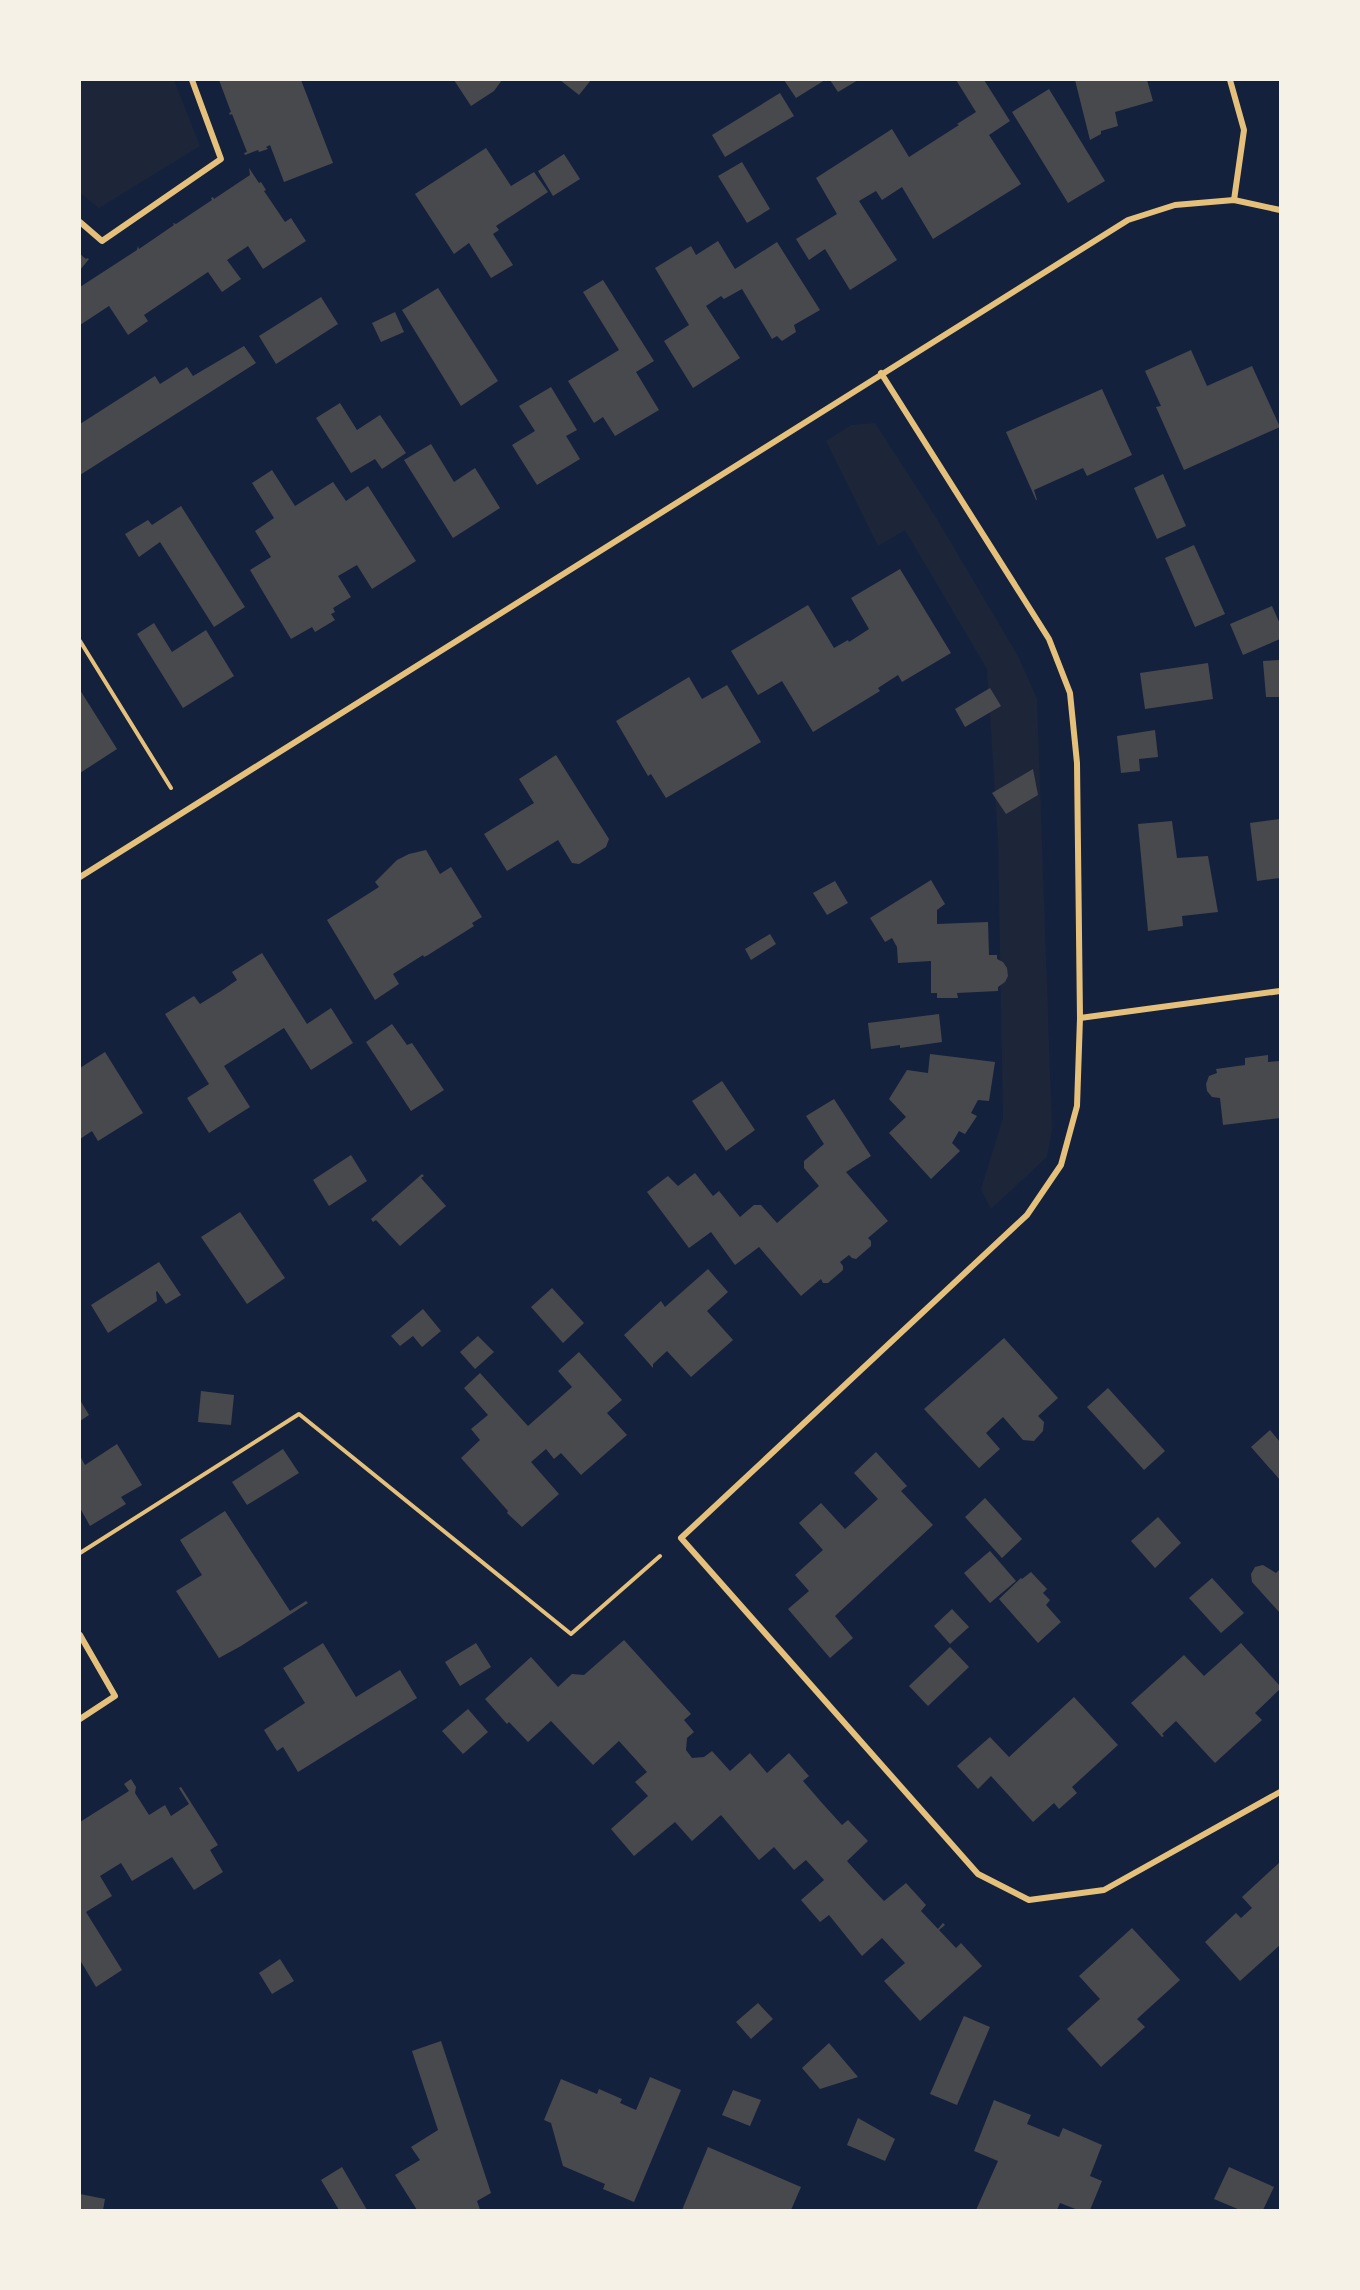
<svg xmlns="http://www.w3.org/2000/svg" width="1360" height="2290" font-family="Jost,sans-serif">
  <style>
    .green { fill: #1d2539 }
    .building { fill: #48494c }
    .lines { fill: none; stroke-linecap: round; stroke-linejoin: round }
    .path { stroke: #e5c07b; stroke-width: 4 }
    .minor { stroke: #e5c07b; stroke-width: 6 }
  </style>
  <rect width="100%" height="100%" fill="#14213d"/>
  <g class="green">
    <polygon points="80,80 174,80 200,146 99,208 80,193"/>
    <polygon points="875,423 937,519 1019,658 1037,699 1052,1130 1047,1157 991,1209 981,1189 1003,1118 998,839 987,669 905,530 878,546 826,441 851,425"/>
  </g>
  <g class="building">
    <polygon points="219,80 301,80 333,163 284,182 270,145 266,147 268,149 259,152 258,150 245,155 244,153 247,152 232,114 230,115 229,113 231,112"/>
    <polygon points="454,80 502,80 494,91 471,106"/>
    <polygon points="560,80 591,80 579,95"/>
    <polygon points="784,80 825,80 796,98"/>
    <polygon points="830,80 858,80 838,92"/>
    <polygon points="956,80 984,80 1010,121 989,135 1021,184 933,239 902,187 882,200 876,191 859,201 897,260 850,290 825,249 809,260 796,239 837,214 816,178 892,129 909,157 959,125 957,124 976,112"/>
    <polygon points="1075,80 1147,80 1153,101 1115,112 1118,126 1101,131 1101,134 1090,140"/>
    <polygon points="1049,89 1105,181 1068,203 1012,112"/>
    <polygon points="780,93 794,116 725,157 712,135"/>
    <polygon points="486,148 511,186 534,172 548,192 496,226 499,230 493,234 513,265 491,278 469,243 454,254 415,194"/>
    <polygon points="564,154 580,179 553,196 538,171"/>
    <polygon points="742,162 770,209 747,223 718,176"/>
    <polygon points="249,168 259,183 261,182 266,190 264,191 285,222 291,218 306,241 263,269 248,246 227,260 241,279 222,292 208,272 144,315 148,321 128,335 109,306 80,325 80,287 137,250 138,246 139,249 174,225 173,223 176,224 212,200 211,198 213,197 214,199 250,175"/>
    <polygon points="718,241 735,269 777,242 820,310 794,325 796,332 782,341 777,336 772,339 742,289 724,299 721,296 706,306 740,358 693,388 664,341 689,325 655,268 691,246 696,255"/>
    <polygon points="80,254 86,259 87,258 89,259 80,270"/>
    <polygon points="603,280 654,361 636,372 659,410 615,436 603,417 594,423 568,381 619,350 583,292"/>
    <polygon points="438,288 498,381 461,406 402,310"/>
    <polygon points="321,297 338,324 276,364 259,336"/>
    <polygon points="395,312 404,332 381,342 372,323"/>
    <polygon points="244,346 256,363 80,475 80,424 155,376 160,384 187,367 193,376"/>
    <polygon points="1191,350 1207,386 1252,366 1280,427 1184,470 1156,407 1161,406 1145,371"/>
    <polygon points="551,387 577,430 566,436 580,459 537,485 512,445 535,431 519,406"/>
    <polygon points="1102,389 1132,455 1087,476 1083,468 1034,490 1037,500 1036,500 1006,432"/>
    <polygon points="340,403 357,430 380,415 406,453 382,469 375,459 351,473 316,418"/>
    <polygon points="431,444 454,482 475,468 500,508 453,538 404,460"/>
    <polygon points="272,470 295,506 333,482 346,501 368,486 416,561 372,589 357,565 338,576 351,597 333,608 335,612 331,614 335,620 315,632 312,627 291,639 250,570 271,557 255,531 274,518 252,483"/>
    <polygon points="1163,474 1186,526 1157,539 1134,488"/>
    <polygon points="181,506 245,607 214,627 160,542 139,557 125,534 148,520 152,525"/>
    <polygon points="1194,545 1225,614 1195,627 1165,558"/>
    <polygon points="900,569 951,653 902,682 898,675 878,688 880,691 813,732 782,681 758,695 731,651 808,605 834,648 848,640 849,642 869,629 851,598"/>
    <polygon points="1272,606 1280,624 1280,639 1243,655 1230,624"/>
    <polygon points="154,623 172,652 206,630 234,676 183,708 137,634"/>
    <polygon points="1280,660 1280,697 1266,697 1263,661"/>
    <polygon points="1208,663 1213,699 1145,709 1140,673"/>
    <polygon points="689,677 702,699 727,685 761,742 666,798 651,774 648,776 616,721"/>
    <polygon points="990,688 1001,706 965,727 955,709"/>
    <polygon points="80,690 117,749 80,773"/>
    <polygon points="1155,730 1158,757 1139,759 1140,771 1121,773 1117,736"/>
    <polygon points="556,755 609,839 606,847 579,864 572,863 558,840 507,871 484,834 534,803 519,779"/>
    <polygon points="1033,769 1038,795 1006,814 992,793"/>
    <polygon points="1280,819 1280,878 1257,881 1250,823"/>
    <polygon points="1172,821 1177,858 1208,856 1218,912 1182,916 1183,926 1148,931 1138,824"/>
    <polygon points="426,850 440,874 451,867 482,917 472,923 474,926 428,955 424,957 423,955 393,974 399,984 375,1000 327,920 379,887 375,882 397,860 409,854"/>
    <polygon points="931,880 945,904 937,910 937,924 988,922 989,955 997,955 997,959 1003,962 1007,968 1008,976 1005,982 998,987 998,991 957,993 958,998 937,998 937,993 931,993 931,961 898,963 897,947 892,938 885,942 870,918"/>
    <polygon points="835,881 848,903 827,915 813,893"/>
    <polygon points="770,934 776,944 751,960 745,949"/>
    <polygon points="262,953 307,1024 331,1008 353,1043 311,1070 284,1028 224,1066 250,1107 209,1133 187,1098 209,1084 165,1014 194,996 200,1004 221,991 237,980 232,972"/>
    <polygon points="939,1014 942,1042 900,1048 900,1045 871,1049 868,1023"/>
    <polygon points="392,1024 407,1045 412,1043 444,1090 411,1111 366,1042"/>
    <polygon points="105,1052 143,1113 98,1141 92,1131 80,1139 80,1068"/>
    <polygon points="930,1054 995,1062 989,1101 978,1100 971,1113 977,1116 965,1134 959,1131 952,1143 960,1151 931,1179 889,1133 906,1117 889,1099 907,1070 928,1073"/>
    <polygon points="1268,1055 1268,1062 1280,1061 1280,1118 1223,1125 1220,1098 1212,1097 1207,1091 1206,1084 1209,1076 1217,1073 1216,1069 1245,1065 1245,1058"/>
    <polygon points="722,1081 755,1130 726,1151 692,1101"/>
    <polygon points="834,1099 871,1156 846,1172 888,1221 868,1238 871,1241 871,1246 856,1259 852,1258 849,1255 840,1262 843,1266 843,1270 828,1283 823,1283 821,1279 801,1296 759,1247 735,1265 711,1232 689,1248 647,1192 668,1176 678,1186 695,1173 713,1196 719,1191 740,1217 754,1205 761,1205 777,1223 819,1186 804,1168 804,1161 824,1144 806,1116"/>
    <polygon points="351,1155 367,1181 329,1206 313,1180"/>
    <polygon points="422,1174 424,1176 421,1178 446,1206 400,1246 376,1220 373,1222 371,1219"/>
    <polygon points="240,1212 285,1278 247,1304 201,1237"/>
    <polygon points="159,1262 181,1295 166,1304 157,1291 156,1292 157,1301 108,1333 91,1305"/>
    <polygon points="708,1269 728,1292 707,1311 733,1340 691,1377 667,1351 653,1364 653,1368 624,1335 661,1301 665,1307"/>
    <polygon points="552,1288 584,1323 563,1343 531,1307"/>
    <polygon points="423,1309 441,1331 422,1347 413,1336 400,1346 391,1336"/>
    <polygon points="478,1336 494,1352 475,1369 460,1352"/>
    <polygon points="1004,1338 1058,1398 1038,1416 1044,1422 1043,1431 1034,1441 1023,1440 1003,1417 986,1433 1000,1449 979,1468 924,1409"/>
    <polygon points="579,1352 622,1400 607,1413 627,1435 581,1475 561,1453 554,1459 546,1449 531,1462 559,1494 522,1527 507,1513 508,1511 461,1458 480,1440 471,1429 488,1415 464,1388 480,1373 528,1426 572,1387 558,1371"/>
    <polygon points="1108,1388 1165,1451 1144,1470 1087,1407"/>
    <polygon points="201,1391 234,1395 231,1425 198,1422"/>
    <polygon points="80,1400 89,1415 80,1421"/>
    <polygon points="1270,1430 1280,1442 1280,1480 1251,1447"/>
    <polygon points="117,1444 142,1485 121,1497 126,1504 90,1526 80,1508 80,1456 85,1465"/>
    <polygon points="283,1449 299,1473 247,1505 232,1482"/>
    <polygon points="876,1452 907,1486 901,1491 933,1525 835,1616 853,1638 830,1658 788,1609 809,1591 795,1575 823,1550 799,1523 821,1503 845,1529 878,1499 854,1473"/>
    <polygon points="985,1498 1022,1539 1002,1558 965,1517"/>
    <polygon points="225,1511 290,1611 306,1601 308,1603 241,1646 219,1658 176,1591 202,1575 180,1540"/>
    <polygon points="1158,1517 1181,1543 1155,1568 1131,1541"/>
    <polygon points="990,1551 1016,1581 990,1603 964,1573"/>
    <polygon points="1263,1565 1276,1573 1280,1569 1280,1613 1252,1582 1251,1574 1255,1567"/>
    <polygon points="1031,1572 1047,1589 1043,1593 1050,1600 1046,1605 1061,1622 1038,1643 999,1599 1021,1578 1022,1579"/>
    <polygon points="1212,1578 1244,1613 1221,1633 1189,1598"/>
    <polygon points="952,1609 969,1627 950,1644 934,1626"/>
    <polygon points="624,1640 691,1714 684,1720 694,1732 687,1738 686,1750 692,1758 704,1757 712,1751 730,1771 750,1753 767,1773 789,1753 809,1776 803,1781 822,1803 842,1825 848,1820 868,1841 847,1861 866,1882 884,1901 906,1883 926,1905 921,1911 938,1929 943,1923 945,1925 939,1930 956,1948 961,1943 982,1966 920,2021 884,1981 905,1963 882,1938 862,1956 829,1915 820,1922 801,1900 824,1880 806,1860 794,1870 774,1847 759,1860 721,1815 692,1841 675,1822 634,1856 611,1829 648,1796 635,1782 647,1772 619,1741 593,1765 551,1721 528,1742 509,1722 507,1724 485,1699 531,1657 558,1687 572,1674 584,1675"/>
    <polygon points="323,1643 356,1697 400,1670 417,1698 298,1772 283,1747 277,1751 264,1730 305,1703 283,1668"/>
    <polygon points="476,1643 491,1667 460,1686 445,1662"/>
    <polygon points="1241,1643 1280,1686 1280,1689 1255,1713 1262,1720 1215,1763 1176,1721 1162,1734 1164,1736 1162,1737 1131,1703 1184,1655 1204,1676"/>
    <polygon points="950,1647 969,1667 928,1706 909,1686"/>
    <polygon points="1074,1697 1118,1745 1072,1787 1077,1793 1059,1809 1054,1803 1033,1822 991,1776 978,1789 957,1766 990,1737 1009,1757"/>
    <polygon points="468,1709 488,1732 463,1754 442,1731"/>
    <polygon points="131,1779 136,1787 135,1793 149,1815 165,1805 171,1816 189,1804 179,1788 181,1787 218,1845 210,1850 223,1872 194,1890 172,1857 132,1881 121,1863 100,1876 112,1896 86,1912 122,1970 96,1987 80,1960 80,1822 129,1791 124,1784"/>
    <polygon points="1280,1862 1280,1945 1240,1981 1205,1942 1236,1913 1241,1918 1252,1908 1242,1897"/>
    <polygon points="1132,1928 1180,1980 1137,2019 1145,2027 1101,2067 1067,2029 1100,1999 1079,1976"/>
    <polygon points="280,1959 294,1981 272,1994 259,1973"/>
    <polygon points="758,2003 773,2019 751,2039 736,2022"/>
    <polygon points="964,2016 990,2027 957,2105 930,2094"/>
    <polygon points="441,2041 491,2193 477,2201 480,2210 417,2210 395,2175 420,2160 411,2147 438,2130 412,2051"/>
    <polygon points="829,2043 858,2077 820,2089 802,2068"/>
    <polygon points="650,2077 681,2090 634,2202 603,2189 605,2184 563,2166 551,2123 544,2120 561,2079 597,2094 599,2089 622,2099 620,2103 636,2110"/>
    <polygon points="733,2090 761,2100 750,2126 722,2115"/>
    <polygon points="994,2100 1031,2115 1027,2124 1059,2137 1063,2128 1102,2145 1090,2176 1102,2181 1090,2210 1078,2210 1060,2203 1057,2210 976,2210 998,2161 974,2151"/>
    <polygon points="858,2118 895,2139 885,2161 847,2145"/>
    <polygon points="708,2147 801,2187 791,2210 682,2210"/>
    <polygon points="342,2167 367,2210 339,2210 321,2180"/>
    <polygon points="1229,2167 1274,2187 1263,2210 1240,2210 1214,2199"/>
    <polygon points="80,2194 105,2199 103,2210 80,2210"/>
  </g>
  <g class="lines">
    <g class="path">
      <polyline points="80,641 171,788"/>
      <polyline points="80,1553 299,1414 571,1634 660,1556"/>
    </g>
    <g class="minor">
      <polyline points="1230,80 1244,130 1234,200"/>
      <polyline points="80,222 102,241 221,159 192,80"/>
      <polyline points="881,373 1049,639 1070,693 1077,763 1080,1018 1077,1106 1061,1165 1027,1215 681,1538 978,1874 1029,1900 1104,1890 1280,1792"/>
      <polyline points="80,877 1128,220 1175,205 1234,200 1280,210"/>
      <polyline points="1080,1018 1280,991"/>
      <polyline points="80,1635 115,1696 80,1719"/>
    </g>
  </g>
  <rect width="1360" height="2290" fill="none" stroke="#f6f1e7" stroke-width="162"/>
</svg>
